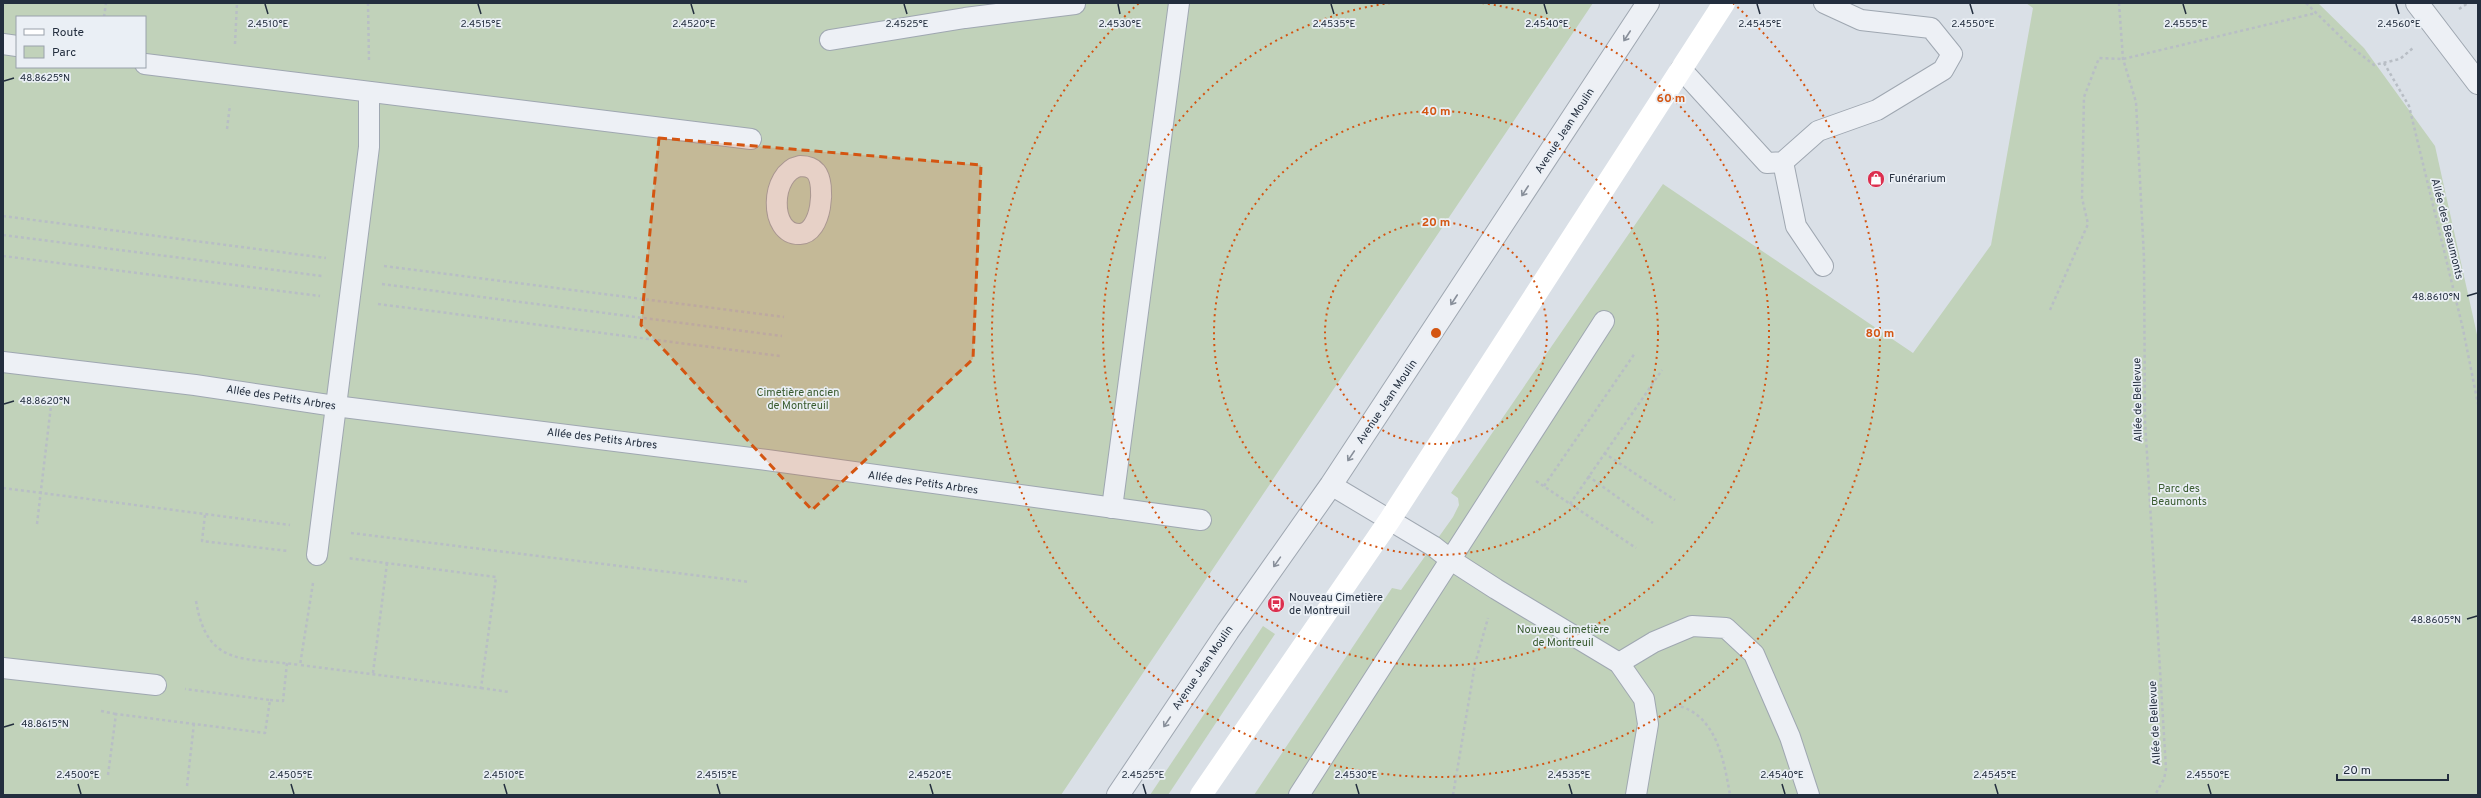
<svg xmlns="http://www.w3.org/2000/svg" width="2481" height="798" font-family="Overpass,sans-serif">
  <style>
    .green { fill: #c1d2ba; fill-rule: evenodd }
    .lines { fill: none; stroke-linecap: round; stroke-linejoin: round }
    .service-casing { stroke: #9fa7b1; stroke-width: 22 }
    .minor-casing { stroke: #9fa7b1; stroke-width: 24 }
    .tertiary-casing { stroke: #9fa7b1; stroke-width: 24 }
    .path { stroke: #b8bec5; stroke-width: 2.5; stroke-dasharray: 3 3; stroke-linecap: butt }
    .service { stroke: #edf0f5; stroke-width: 20 }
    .minor { stroke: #edf0f5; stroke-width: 22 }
    .tertiary { stroke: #edf0f5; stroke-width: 22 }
    .secondary { stroke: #fff; stroke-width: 22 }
    .oneway { stroke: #888f9a }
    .marked { fill: #d45511; fill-opacity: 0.2; stroke: #d45511; stroke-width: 3; stroke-dasharray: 8 5; stroke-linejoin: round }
    .ticks { fill: none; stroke: #232e3e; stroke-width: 1.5 }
    .ring { fill: none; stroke: #d45511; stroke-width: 2; stroke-dasharray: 2 4 }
    .labels { text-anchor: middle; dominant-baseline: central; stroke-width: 3.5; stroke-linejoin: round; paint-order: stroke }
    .street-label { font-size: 11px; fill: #232e3e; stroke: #eaeff5 }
    .poi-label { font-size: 11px; fill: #232e3e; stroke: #eaeff5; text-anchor: start }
    .park-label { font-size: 11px; fill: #395b2f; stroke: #eaeff5 }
    .ticks-label { font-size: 10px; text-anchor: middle; fill: #232e3e; stroke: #eaeff5; stroke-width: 3.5; stroke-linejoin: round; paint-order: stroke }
    .centre { fill: #d45511; stroke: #eaeff5; stroke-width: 2 }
    .ring-label { font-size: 12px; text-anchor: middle; font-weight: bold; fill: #d45511; stroke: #eaeff5; stroke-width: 3.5; stroke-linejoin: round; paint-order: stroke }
  </style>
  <rect width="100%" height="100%" fill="#dae0e7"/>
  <g class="green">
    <path d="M3,3H1593L1061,795H3ZM17,17H145V67H17Z"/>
    <polygon points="2026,3 2318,3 2364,48 2435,146 2478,339 2478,795 1254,795 1392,588 1401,590 1453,517 1459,505 1458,498 1451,493 1663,184 1913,353 1991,245 2033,8"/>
    <polygon points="1263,626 1275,634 1168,795 1150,795"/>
  </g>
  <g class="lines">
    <defs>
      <g id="service">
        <polyline points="830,40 965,18 1075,4"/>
        <polyline points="3,44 17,46"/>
        <polyline points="145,64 751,139"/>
        <polyline points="1681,69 1767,163 1783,162 1818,131 1877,110 1943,70 1952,54 1931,28 1861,20 1824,3"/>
        <polyline points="1783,162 1796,226 1823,266"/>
        <path d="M800,166C806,166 812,167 816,172C826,184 822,233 800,234C768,235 770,172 800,166Z"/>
        <polyline points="3,362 195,385 335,406 767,460 1201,520"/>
        <polyline points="1331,485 1433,546 1451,560 1496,589 1619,663 1644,699 1648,724 1636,795"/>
        <polyline points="1112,508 1179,3"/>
        <polyline points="317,555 369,147 369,92"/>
        <polyline points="1619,663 1654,642 1692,626 1726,628 1754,654 1790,737 1809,795"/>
        <polyline points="3,668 156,685"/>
        <polyline points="1299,795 1604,321"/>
      </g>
      <polyline id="minor" points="1118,795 1228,631 1331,485 1648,3"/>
      <polyline id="tertiary" points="2417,3 2478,83"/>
    </defs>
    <use href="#service" class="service-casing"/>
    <use href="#minor" class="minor-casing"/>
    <use href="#tertiary" class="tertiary-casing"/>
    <g class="path">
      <polyline points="368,3 369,62"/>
      <polyline points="2119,3 2123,59 2136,102 2144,258 2145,421 2166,769 2164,779 2155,795"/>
      <polyline points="2306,3 2349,45 2374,65 2400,59 2413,48"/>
      <polyline points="2459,9 2468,3"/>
      <polyline points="104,17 106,3"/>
      <polyline points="235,44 237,3"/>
      <polyline points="2384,63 2409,106 2463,329 2478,404"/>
      <polyline points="227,129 230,105"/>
      <polyline points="3,216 326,258"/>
      <polyline points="3,235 322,276"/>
      <polyline points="3,256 320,296"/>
      <polyline points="384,266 784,317"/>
      <polyline points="382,284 782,336"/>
      <polyline points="378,304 780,356"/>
      <polyline points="2050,310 2088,224 2082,198 2084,97 2099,58 2123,59 2316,13"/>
      <polyline points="1604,453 1675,500"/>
      <polyline points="1588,476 1653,523"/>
      <polyline points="1536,481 1636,548"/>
      <polyline points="1544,486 1635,353"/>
      <polyline points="3,488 290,525"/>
      <polyline points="1570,504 1662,370"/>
      <polyline points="205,515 202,541 288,551"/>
      <polyline points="37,524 52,397"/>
      <polyline points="351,533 750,582"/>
      <polyline points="313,583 300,665 481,688 496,577 347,558"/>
      <path d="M196,601C207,668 244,657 300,665"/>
      <polyline points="373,673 387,563"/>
      <polyline points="481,688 509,692"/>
      <polyline points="270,700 283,701 287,663"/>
      <path d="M1675,705C1716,713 1724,760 1730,795"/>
      <polyline points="101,711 116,714"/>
      <polyline points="108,775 116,714 265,733 270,700 185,689"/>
      <polyline points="187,786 194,723"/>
      <polyline points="1453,795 1475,664 1488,618"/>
    </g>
    <use href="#service" class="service"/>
    <use href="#minor" class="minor"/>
    <use href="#tertiary" class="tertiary"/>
    <polyline class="secondary" points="1201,795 1389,521 1724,3"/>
  </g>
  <defs><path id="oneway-shaft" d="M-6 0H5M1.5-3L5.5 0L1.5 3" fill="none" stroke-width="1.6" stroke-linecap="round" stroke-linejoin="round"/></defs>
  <g class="oneway">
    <use href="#oneway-shaft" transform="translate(1627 36) rotate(123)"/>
    <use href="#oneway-shaft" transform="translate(1525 191) rotate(123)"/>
    <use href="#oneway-shaft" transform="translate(1454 300) rotate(123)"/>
    <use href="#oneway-shaft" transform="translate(1351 456) rotate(124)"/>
    <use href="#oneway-shaft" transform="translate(1277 562) rotate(125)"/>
    <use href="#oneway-shaft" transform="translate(1167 722) rotate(124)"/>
  </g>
  <path class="marked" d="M659,138L981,165L973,359L812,510L641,325Z"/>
  <path class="ticks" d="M265,4L268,14M478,4L481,14M691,4L694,14M904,4L907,14M1118,4L1120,14M1331,4L1334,14M1544,4L1547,14M1757,4L1760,14M1970,4L1973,14M2183,4L2186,14M2396,4L2399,14M4,81L14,78M2467,296L2477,293M4,404L14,401M2467,619L2477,616M4,727L14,724M78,784L81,794M291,784L294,794M504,784L507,794M717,784L720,794M930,784L933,794M1143,784L1146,794M1356,784L1359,794M1569,784L1572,794M1782,784L1785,794M1995,784L1998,794M2208,784L2211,794"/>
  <g class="ring">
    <circle cx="1436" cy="333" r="111"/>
    <circle cx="1436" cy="333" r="222"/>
    <path d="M1482 3A333 333 0 1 1 1390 3"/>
    <path d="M1733 3A444 444 0 1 1 1139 3"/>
  </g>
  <defs>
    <symbol id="shop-disc" viewBox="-11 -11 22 22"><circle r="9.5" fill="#dc2f4e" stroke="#eaeff5"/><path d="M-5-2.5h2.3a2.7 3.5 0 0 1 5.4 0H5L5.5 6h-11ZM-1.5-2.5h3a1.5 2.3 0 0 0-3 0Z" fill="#fff"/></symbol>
    <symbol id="bus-disc" viewBox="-11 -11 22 22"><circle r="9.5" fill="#dc2f4e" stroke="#eaeff5"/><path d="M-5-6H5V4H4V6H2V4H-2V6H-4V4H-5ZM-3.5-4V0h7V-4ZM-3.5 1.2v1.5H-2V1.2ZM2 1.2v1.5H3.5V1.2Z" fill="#fff"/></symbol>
  </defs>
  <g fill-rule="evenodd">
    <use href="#shop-disc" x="1866" y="169" width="20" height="20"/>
    <use href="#bus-disc" x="1266" y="594" width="20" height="20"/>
  </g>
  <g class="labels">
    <g class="street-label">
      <text transform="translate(1565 131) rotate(-57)">Avenue Jean Moulin</text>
      <text transform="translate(2447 229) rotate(76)">Allée des Beaumonts</text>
      <text transform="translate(281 398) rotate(9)">Allée des Petits Arbres</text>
      <text transform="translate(2138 400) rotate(-91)">Allée de Bellevue</text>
      <text transform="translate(1387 402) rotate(-56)">Avenue Jean Moulin</text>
      <text transform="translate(602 439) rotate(7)">Allée des Petits Arbres</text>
      <text transform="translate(923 483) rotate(8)">Allée des Petits Arbres</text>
      <text transform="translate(1203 668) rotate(-56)">Avenue Jean Moulin</text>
      <text transform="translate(2155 723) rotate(-93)">Allée de Bellevue</text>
    </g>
    <g class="poi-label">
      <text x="1889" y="179">Funérarium</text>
      <text x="1289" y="598">Nouveau Cimetière<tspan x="1289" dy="13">de Montreuil</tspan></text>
    </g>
    <g class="park-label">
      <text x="798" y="393">Cimetière ancien<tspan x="798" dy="13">de Montreuil</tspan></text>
      <text x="2179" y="489">Parc des<tspan x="2179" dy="13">Beaumonts</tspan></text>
      <text x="1563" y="630">Nouveau cimetière<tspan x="1563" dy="13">de Montreuil</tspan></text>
    </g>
  </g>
  <g class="ticks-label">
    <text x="2399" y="27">2.4560°E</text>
    <text x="268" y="27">2.4510°E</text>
    <text x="481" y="27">2.4515°E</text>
    <text x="694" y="27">2.4520°E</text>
    <text x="907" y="27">2.4525°E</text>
    <text x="1120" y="27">2.4530°E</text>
    <text x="1334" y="27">2.4535°E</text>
    <text x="1547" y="27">2.4540°E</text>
    <text x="1760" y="27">2.4545°E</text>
    <text x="1973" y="27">2.4550°E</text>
    <text x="2186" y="27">2.4555°E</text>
    <text x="45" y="81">48.8625°N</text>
    <text x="2436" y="300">48.8610°N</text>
    <text x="45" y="404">48.8620°N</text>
    <text x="2436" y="623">48.8605°N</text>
    <text x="45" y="727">48.8615°N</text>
    <text x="78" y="778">2.4500°E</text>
    <text x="291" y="778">2.4505°E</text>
    <text x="504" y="778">2.4510°E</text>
    <text x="717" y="778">2.4515°E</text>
    <text x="930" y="778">2.4520°E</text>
    <text x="1143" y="778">2.4525°E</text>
    <text x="1356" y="778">2.4530°E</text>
    <text x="1569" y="778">2.4535°E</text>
    <text x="1782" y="778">2.4540°E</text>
    <text x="1995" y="778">2.4545°E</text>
    <text x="2208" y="778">2.4550°E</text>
  </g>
  <circle cx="1436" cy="333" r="6" class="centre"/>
  <g class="ring-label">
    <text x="1671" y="102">60 m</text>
    <text x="1436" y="115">40 m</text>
    <text x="1436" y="226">20 m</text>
    <text x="1880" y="337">80 m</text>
  </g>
  <rect width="2481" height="798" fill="none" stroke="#232e3e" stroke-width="8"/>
  <rect x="16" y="16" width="130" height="52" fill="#eaeff5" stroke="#9aa2ac"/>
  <rect x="24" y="29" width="20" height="6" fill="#ffffff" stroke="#9aa2ac"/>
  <text x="52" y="36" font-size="12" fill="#232e3e">Route</text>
  <rect x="24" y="46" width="20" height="12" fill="#c1d2ba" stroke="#9aa2ac"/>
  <text x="52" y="56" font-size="12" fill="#232e3e">Parc</text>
  <path d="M2337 774v6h111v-6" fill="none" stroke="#232e3e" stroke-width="2"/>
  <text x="2343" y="774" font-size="12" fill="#232e3e" stroke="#eaeff5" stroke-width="3" paint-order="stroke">20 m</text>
</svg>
